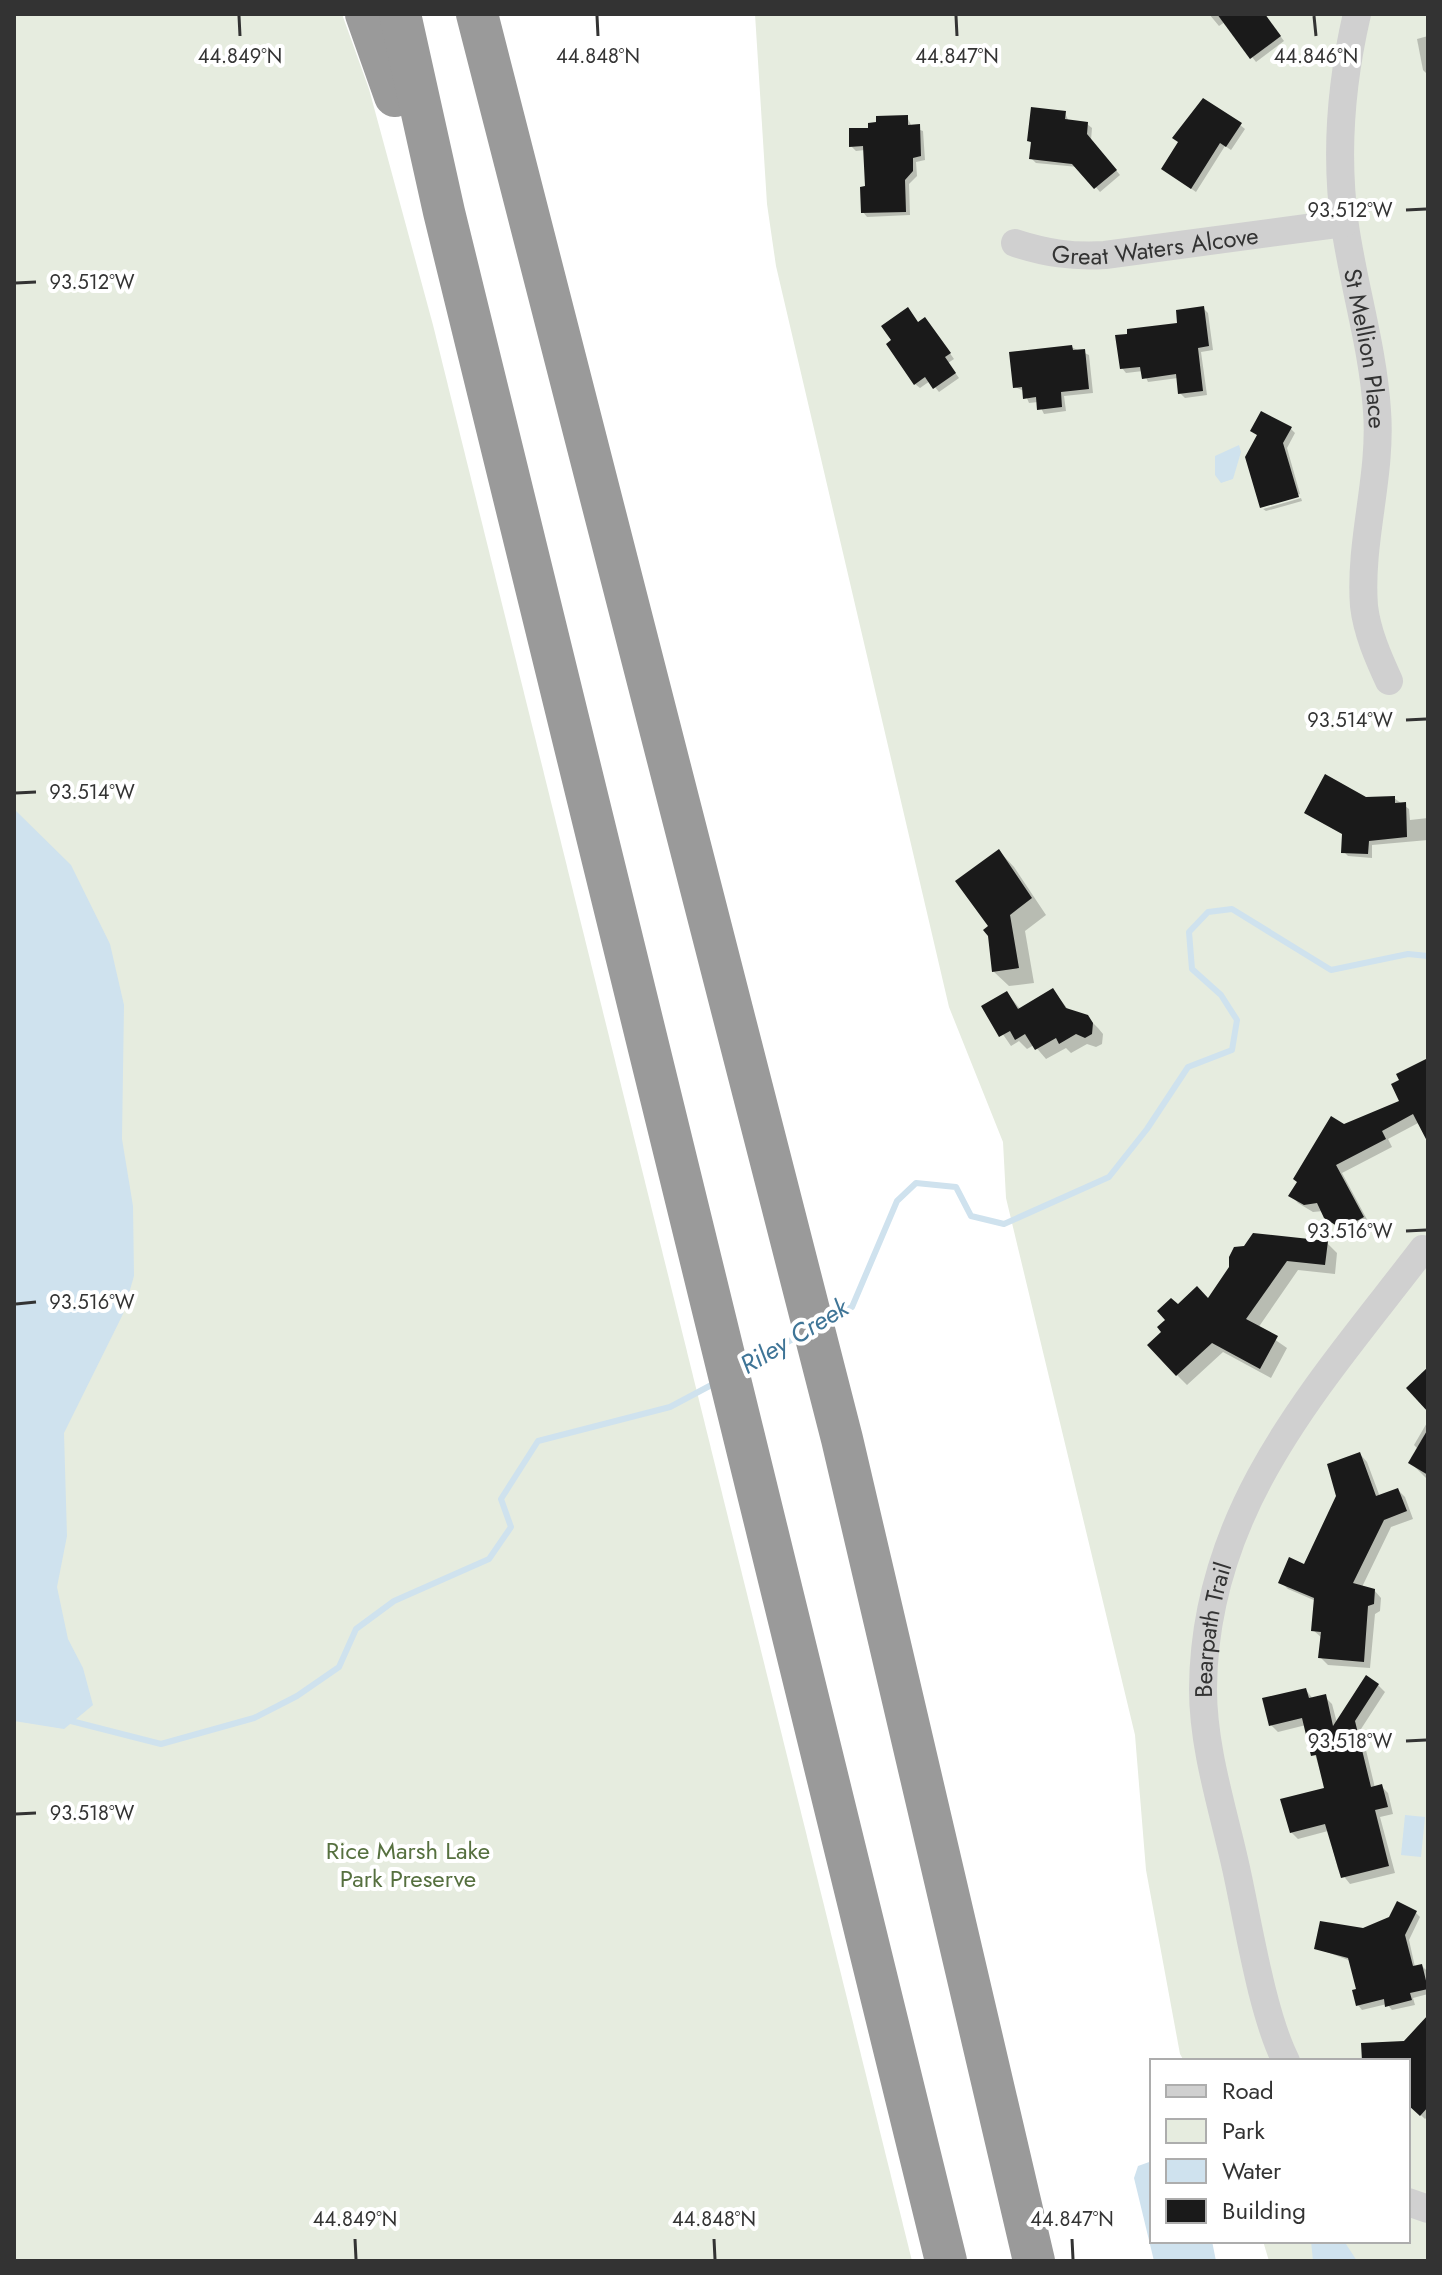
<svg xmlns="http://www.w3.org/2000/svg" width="1442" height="2275" font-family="Jost,sans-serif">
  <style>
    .green { fill: #e6ecdf }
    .water { fill: #cfe2ee }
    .shadow { fill: #0003 }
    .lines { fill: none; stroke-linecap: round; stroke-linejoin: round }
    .stream { stroke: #cfe2ee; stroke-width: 6 }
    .building { fill: #1a1a1a }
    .minor { stroke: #d0d0d0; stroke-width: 28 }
    .highway { stroke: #9a9a9a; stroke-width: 42 }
    .ticks { fill: none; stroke: #333; stroke-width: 3 }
    .labels { text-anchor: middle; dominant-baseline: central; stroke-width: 8; stroke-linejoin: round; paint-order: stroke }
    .street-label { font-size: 24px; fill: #333; stroke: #fff }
    .park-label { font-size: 24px; fill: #56703f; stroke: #fff }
    .water-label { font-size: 26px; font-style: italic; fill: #3f7597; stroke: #fff }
    .ticks-label { font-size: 20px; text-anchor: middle; fill: #333; stroke: #fff; stroke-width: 8; stroke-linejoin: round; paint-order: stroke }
  </style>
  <rect width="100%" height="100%" fill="#fff"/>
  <g class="green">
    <polygon points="14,14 342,14 369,89 433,325 912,2261 14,2261"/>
    <polygon points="755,14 1428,14 1428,2261 1269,2261 1263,2241 1408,2241 1408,2061 1184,2061 1180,2054 1146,1870 1135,1735 1006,1198 1003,1142 949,1007 776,266 767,204"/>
  </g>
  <g class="water">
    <polygon points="1239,445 1241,452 1233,479 1221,483 1215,475 1215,456"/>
    <polygon points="14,809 71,865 110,944 124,1005 122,1139 133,1206 134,1276 123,1314 64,1433 67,1536 57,1587 68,1639 83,1668 93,1705 64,1729 14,1721"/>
    <polygon points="1405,1815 1425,1817 1421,1857 1401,1855"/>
    <polygon points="1152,2161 1152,2241 1212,2241 1216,2261 1154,2261 1134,2178 1138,2166"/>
    <polygon points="1311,2241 1344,2241 1357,2261 1313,2261"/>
  </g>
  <g class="shadow">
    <polygon points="1209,14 1264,14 1284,41 1256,62 1225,22 1219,26"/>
    <polygon points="1428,36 1428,75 1423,70 1417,39"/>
    <polygon points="1065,113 1069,122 1087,124 1092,128 1091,140 1120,175 1100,192 1078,167 1036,163 1031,158 1033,144 1029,141"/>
    <polygon points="907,117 912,127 923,131 925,160 916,162 917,176 909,184 910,215 867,217 863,212 867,188 865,150 856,151 851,146 870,130"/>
    <polygon points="1240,125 1245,129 1231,150 1225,146 1196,192 1163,169"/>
    <polygon points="1203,308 1208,313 1213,350 1201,352 1207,395 1185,398 1180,393 1178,378 1148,382 1143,371 1126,373 1122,368"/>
    <polygon points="919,324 929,324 954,359 948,363 959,378 939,392 930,381 920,388 915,384"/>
    <polygon points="1071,347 1089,355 1093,393 1064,396 1066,411 1044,414 1038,402 1029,403 1024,391 1015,387"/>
    <polygon points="1290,428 1295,433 1287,448 1300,494 1261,505 1257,435 1253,431"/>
    <polygon points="1301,498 1302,501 1266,511 1263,509"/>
    <polygon points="1394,798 1409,809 1410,820 1428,818 1428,840 1372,845 1372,858 1348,856 1344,852 1366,799"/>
    <polygon points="999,851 1014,867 1046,915 1025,931 1034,983 1009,986 993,971 991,927"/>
    <polygon points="1053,990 1070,1012 1087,1017 1098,1028 1103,1034 1102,1044 1096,1047 1087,1044 1071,1053 1066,1048 1046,1059 1034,1045 1027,1049 1019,1041 1011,1046 984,1007 1007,993 1021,1010"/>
    <polygon points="1428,1062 1428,1132 1420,1122 1388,1139 1392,1147 1342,1173 1370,1225 1351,1235 1334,1225 1323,1211 1313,1212 1298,1203 1291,1195 1344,1127 1402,1102"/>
    <polygon points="1327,1243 1337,1253 1335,1274 1298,1270 1258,1328 1287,1348 1271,1378 1223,1352 1187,1385 1177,1375 1164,1332 1178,1307 1209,1300 1231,1268"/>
    <polygon points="1428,1421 1428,1480 1411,1463 1419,1450 1414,1445"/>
    <polygon points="1360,1454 1367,1462 1380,1497 1398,1490 1405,1497 1413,1519 1391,1527 1362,1587 1374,1590 1381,1598 1380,1611 1375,1614 1370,1668 1328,1665 1320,1657 1322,1638 1313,1630 1316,1601 1288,1589 1281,1582 1305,1566"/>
    <polygon points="1378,1685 1385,1692 1361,1729 1375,1788 1381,1786 1388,1793 1393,1814 1380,1817 1395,1873 1350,1884 1338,1869 1328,1831 1298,1839 1291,1832 1326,1790 1306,1725 1278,1732 1271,1725 1306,1690 1313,1699 1325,1697 1332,1704 1337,1723"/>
    <polygon points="1416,1913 1420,1917 1409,1940 1415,1967 1422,1966 1426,1970 1428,1994 1413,1998 1415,2005 1392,2010 1387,2004 1362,2010 1358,2005 1359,1991 1351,1961 1316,1948"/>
    <polygon points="1428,2029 1428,2116 1425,2119 1408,2103 1408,2061 1364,2061"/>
  </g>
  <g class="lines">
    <g class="stream">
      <polyline points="828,1320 852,1307 897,1201 916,1183 956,1187 971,1216 1004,1224 1109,1177 1147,1129 1188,1067 1232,1050 1237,1020 1221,995 1192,969 1189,932 1208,912 1232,909 1331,970 1408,954 1428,956"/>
      <polyline points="744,1367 800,1335"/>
      <polyline points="67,1720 161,1744 254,1718 297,1696 339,1667 356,1629 394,1601 489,1559 511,1527 501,1499 538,1441 670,1407 717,1382"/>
    </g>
  </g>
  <g class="building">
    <polygon points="1217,14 1265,14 1281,36 1250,59"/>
    <polygon points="1203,98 1242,123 1226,147 1220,143 1191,189 1161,169 1178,142 1172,138"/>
    <polygon points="1031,107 1066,111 1065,119 1088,122 1087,134 1117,170 1094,189 1072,164 1029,159 1031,142 1027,141"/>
    <polygon points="908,115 908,125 920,124 921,156 913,158 913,171 905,180 906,212 861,213 860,187 865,186 863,146 849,147 849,128 868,128 868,123 876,122 876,116"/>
    <polygon points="1204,306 1209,346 1198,348 1203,391 1178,394 1176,374 1142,379 1140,367 1120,369 1115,335 1127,334 1127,329 1177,323 1176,310"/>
    <polygon points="908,307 918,322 925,317 951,353 945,357 956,373 933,389 925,377 914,385 886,344 891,340 881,326"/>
    <polygon points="1072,345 1073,350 1085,349 1089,389 1061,392 1062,407 1037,410 1036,397 1023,399 1022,387 1013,388 1009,352"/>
    <polygon points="1261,411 1292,427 1283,443 1299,497 1260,508 1245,457 1257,435 1250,431"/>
    <polygon points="1325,774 1366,797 1395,796 1395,803 1406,802 1407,837 1369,841 1368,854 1341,853 1342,834 1304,813"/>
    <polygon points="999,849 1032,898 1010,915 1019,968 992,972 988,936 983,930 988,926 955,881"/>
    <polygon points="1053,988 1066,1008 1088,1015 1093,1023 1092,1034 1085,1038 1076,1034 1059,1044 1056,1038 1035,1050 1025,1034 1015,1040 1010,1031 999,1037 981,1006 1007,991 1018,1009"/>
    <polygon points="1428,1058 1428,1143 1413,1114 1382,1131 1386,1139 1336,1165 1364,1217 1342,1229 1324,1218 1317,1203 1304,1205 1288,1196 1297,1182 1293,1179 1331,1116 1344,1124 1399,1101 1391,1084 1399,1080 1396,1074"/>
    <polygon points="1253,1233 1328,1241 1325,1265 1287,1261 1246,1319 1278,1336 1260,1369 1212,1343 1176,1376 1147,1345 1161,1332 1157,1327 1165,1320 1157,1311 1171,1298 1178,1304 1197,1286 1208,1298 1229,1267 1229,1257 1234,1247 1244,1246"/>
    <polygon points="1428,1367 1428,1412 1406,1388"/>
    <polygon points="1428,1429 1428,1475 1408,1463"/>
    <polygon points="1360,1452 1376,1496 1398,1488 1407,1511 1384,1520 1353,1583 1375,1589 1374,1604 1368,1606 1364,1662 1318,1658 1321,1632 1311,1631 1314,1598 1278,1583 1289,1557 1304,1564 1336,1496 1327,1464"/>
    <polygon points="1366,1675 1379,1684 1355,1721 1371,1787 1382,1784 1388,1807 1375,1810 1389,1866 1341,1878 1325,1824 1290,1833 1280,1799 1324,1788 1316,1755 1311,1756 1302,1718 1269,1726 1262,1698 1306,1688 1309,1698 1326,1694 1333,1726"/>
    <polygon points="1397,1901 1417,1911 1405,1935 1413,1966 1422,1964 1428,1989 1410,1993 1412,2000 1385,2007 1384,1999 1356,2006 1352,1990 1356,1989 1348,1958 1314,1949 1320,1921 1363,1928 1389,1917"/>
    <polygon points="1428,2015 1428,2107 1420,2116 1408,2105 1408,2061 1362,2061 1361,2043 1404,2041"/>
  </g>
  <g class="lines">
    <g class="minor">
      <path id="s1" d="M1357,14C1341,83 1335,155 1345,226C1354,288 1373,348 1377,411C1382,476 1359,541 1364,606C1367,632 1378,657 1389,681"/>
      <path id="s2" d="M1015,243C1046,253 1072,257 1105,255L1344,223"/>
      <path id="s3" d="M1286,2061C1262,2014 1248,1922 1236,1868C1223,1809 1203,1749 1203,1689C1204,1507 1319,1385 1423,1249"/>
      <polyline points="1408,2202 1428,2209"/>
    </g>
    <g class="highway">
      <polyline points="366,14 395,96"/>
      <polyline points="400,14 444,212 946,2261"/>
      <polyline points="477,14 842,1439 1034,2261"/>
    </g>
  </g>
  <path class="ticks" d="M239,16L240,36M597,16L598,36M956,16L957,36M1314,16L1316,36M1406,210L1426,209M16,283L36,282M1406,720L1426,719M16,793L36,792M1406,1231L1426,1230M16,1304L36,1302M1406,1741L1426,1740M16,1814L36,1813M355,2239L356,2259M714,2239L715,2259M1072,2239L1073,2259"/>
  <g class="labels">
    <g class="street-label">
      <text stroke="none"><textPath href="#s2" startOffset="142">Great Waters Alcove</textPath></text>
      <text stroke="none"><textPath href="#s1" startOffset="338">St Mellion Place</textPath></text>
      <text stroke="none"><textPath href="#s3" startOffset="442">Bearpath Trail</textPath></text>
    </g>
    <g class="park-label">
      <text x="408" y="1850">Rice Marsh Lake<tspan x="408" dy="28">Park Preserve</tspan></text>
    </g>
    <g class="water-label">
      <text transform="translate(794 1336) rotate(-31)">Riley Creek</text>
    </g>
  </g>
  <g class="ticks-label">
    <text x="1316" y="63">44.846°N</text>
    <text x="240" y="63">44.849°N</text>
    <text x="598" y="63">44.848°N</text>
    <text x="957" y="63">44.847°N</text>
    <text x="1350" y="217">93.512°W</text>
    <text x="92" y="289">93.512°W</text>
    <text x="1350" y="727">93.514°W</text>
    <text x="92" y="799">93.514°W</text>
    <text x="1350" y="1238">93.516°W</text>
    <text x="92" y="1309">93.516°W</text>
    <text x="1350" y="1748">93.518°W</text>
    <text x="92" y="1820">93.518°W</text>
    <text x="355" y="2226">44.849°N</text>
    <text x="714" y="2226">44.848°N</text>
    <text x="1072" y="2226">44.847°N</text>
  </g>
  <rect width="1442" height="2275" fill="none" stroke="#333333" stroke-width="32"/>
  <rect x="1150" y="2059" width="260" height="184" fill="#ffffff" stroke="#adadad" stroke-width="2"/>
  <rect x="1166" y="2085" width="40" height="12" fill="#d0d0d0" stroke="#adadad" stroke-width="2"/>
  <text x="1222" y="2099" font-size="24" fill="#333333">Road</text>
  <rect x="1166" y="2119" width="40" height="24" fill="#e6ecdf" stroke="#adadad" stroke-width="2"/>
  <text x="1222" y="2139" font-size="24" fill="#333333">Park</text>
  <rect x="1166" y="2159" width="40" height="24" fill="#cfe2ee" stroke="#adadad" stroke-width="2"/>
  <text x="1222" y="2179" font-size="24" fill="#333333">Water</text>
  <rect x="1166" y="2199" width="40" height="24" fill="#1a1a1a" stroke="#adadad" stroke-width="2"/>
  <text x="1222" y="2219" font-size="24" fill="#333333">Building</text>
</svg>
